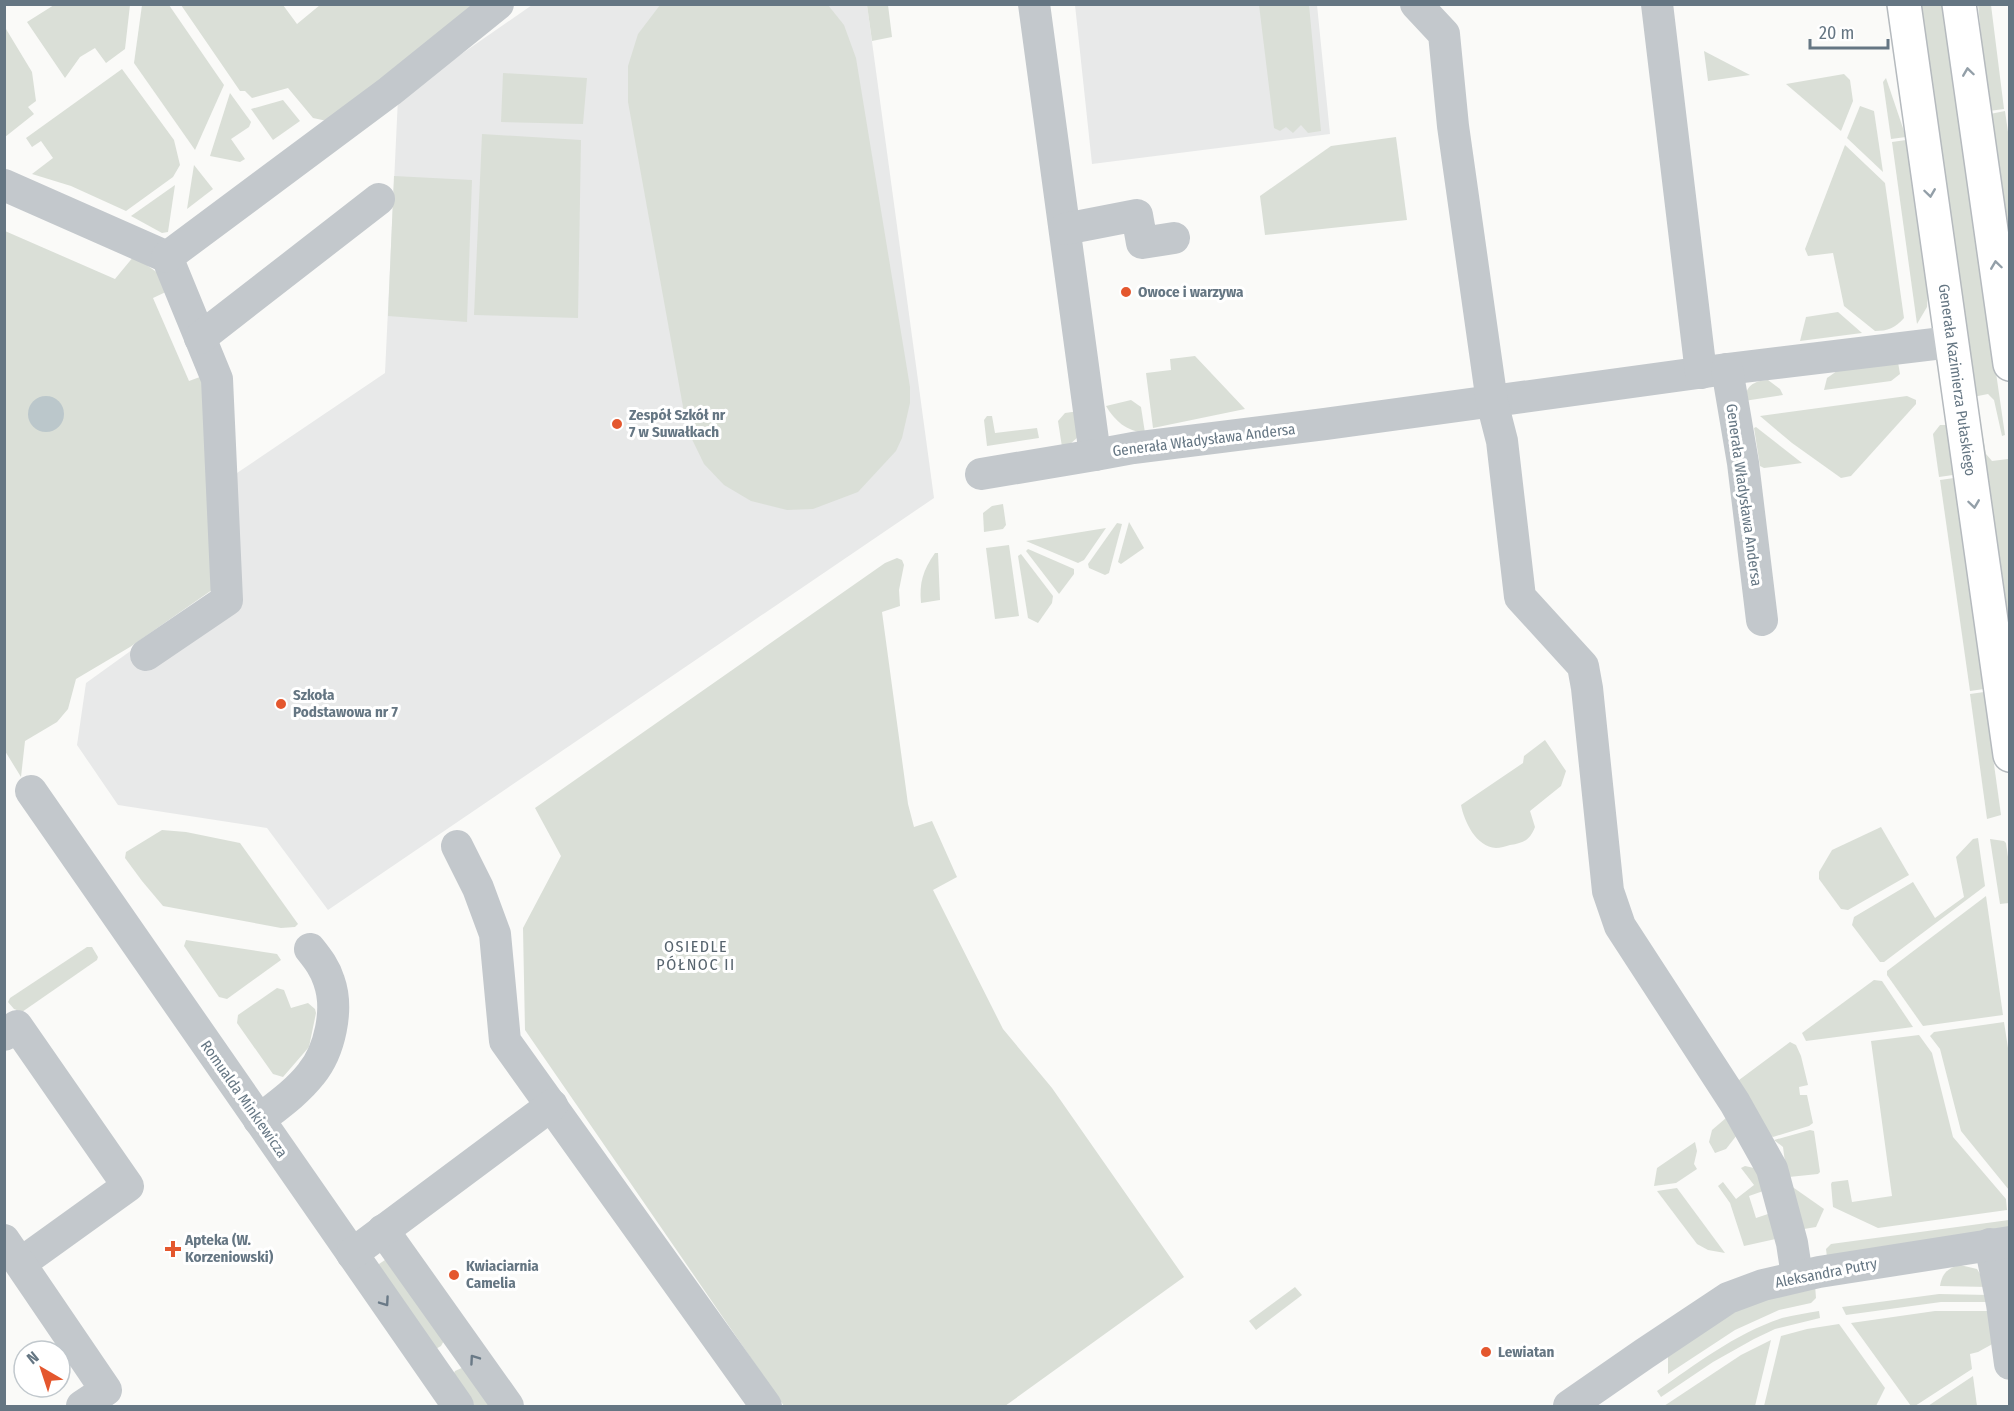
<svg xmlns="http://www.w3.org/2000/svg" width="2014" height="1411" font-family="'Fira Sans Condensed',sans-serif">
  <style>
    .built { fill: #e8e9e9 }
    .green { fill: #dadfd7 }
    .water { fill: #bbc7cb }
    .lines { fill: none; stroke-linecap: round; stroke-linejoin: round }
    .major-casing { stroke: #b5babe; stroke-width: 36 }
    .minor { stroke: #c3c8cc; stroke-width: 32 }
    .major { stroke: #fff; stroke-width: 33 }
    .oneway { stroke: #939fa8 }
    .oneway2 { stroke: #6a7a87 }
    .poi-dot { fill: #e4572e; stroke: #fff; stroke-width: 2 }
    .labels { text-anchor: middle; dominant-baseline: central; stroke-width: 6; stroke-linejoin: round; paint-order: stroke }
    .poi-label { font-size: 15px; font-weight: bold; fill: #657683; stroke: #fff; text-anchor: start }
    .street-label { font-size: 15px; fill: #657683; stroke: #fff }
    .neighbourhood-label { font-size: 16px; letter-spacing: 1.5px; fill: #57646e; stroke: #fff }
  </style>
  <rect width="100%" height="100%" fill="#fafaf8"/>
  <g class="built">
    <polygon points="532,5 867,5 934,498 328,910 267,828 118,805 77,745 86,683 236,575 234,475 385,373 398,98"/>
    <polygon points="1075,5 1317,5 1330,134 1092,164"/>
  </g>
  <g class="green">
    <polygon points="54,5 130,5 125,49 106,63 95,48 80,57 65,78 27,22"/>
    <polygon points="142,5 169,5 224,85 195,150 134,63"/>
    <polygon points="181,5 283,5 297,24 320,5 484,5 327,121 313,118 288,88 252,98 245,91 240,91"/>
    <polygon points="660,5 828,5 844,25 856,58 910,387 910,403 902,438 896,451 858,492 813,509 787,510 751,501 724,485 704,464 687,429 628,102 628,66 638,34"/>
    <polygon points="867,5 888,5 892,37 872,41"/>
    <polygon points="1259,5 1309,5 1321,131 1308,133 1301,125 1293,133 1286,127 1280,131 1274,128"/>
    <polygon points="1918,5 1943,5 2005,435 2002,436 1994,400 1988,394 1973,397"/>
    <polygon points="1978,5 1991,5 2004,109 1989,111"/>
    <polygon points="6,29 32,72 36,101 28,107 34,114 5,137"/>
    <polygon points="1704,51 1750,75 1708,81"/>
    <polygon points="122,69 174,140 180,165 173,177 126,211 71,186 32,174 53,158 41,141 32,147 26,138"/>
    <polygon points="503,73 587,78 583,124 501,122"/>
    <polygon points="1844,74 1850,80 1853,101 1841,131 1786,84"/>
    <polygon points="1886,78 1906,137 1891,139 1883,82"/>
    <polygon points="230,93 251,122 249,127 231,139 245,159 240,162 210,156"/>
    <polygon points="283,100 300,121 273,140 251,109"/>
    <polygon points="1860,106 1874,111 1883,172 1847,138"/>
    <polygon points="2005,111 2010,146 2009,249 1990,114"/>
    <polygon points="482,134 581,140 578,318 474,315"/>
    <polygon points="1396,137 1407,220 1265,235 1260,196 1331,146"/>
    <polygon points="1906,140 1928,292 1927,307 1917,324 1892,142"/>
    <path d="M1845,145L1885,183L1904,318C1895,328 1888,331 1875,331L1844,306L1833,253L1808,256L1805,249Z"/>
    <polygon points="194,165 213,189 187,209"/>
    <polygon points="394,176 472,180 467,322 388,316"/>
    <polygon points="175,185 168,232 162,233 131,216"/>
    <polygon points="5,231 115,279 134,256 162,276 170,290 153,298 189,381 208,374 222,583 130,647 76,679 68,709 57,722 25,741 21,777 5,751"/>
    <polygon points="1838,312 1862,333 1800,341 1806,317"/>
    <polygon points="1195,356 1245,409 1153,428 1146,373 1171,370 1170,359"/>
    <polygon points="1898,362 1900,374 1891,381 1824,390 1827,378 1837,371"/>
    <path d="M1768,380L1780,389L1783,395L1744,401C1746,386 1753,381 1768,380Z"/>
    <polygon points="1907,396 1916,400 1916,404 1851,476 1841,478 1792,443 1760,416"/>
    <path d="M1131,400L1141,407L1145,433C1126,431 1115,421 1106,406Z"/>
    <polygon points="1079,411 1078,437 1069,445 1062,447 1058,421 1065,413"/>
    <polygon points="987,416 992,416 995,433 1037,428 1039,438 987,446 984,420"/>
    <polygon points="1940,425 1946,425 1953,475 1939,477 1933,434"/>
    <polygon points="1756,427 1802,463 1764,468 1760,466 1754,428"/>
    <polygon points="1981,427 1986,454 1992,461 2008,459 2009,469 2009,653 1977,428"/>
    <polygon points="1954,478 1984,689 1970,691 1940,480"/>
    <polygon points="1003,504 1006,525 1003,529 984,532 983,513 992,506"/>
    <polygon points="1129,522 1144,548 1121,564 1118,562"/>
    <polygon points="1117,523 1122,524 1109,573 1105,575 1089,568 1088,564"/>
    <polygon points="1106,528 1084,560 1078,563 1026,541"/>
    <polygon points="1009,545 1019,616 995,619 986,548"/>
    <polygon points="1028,549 1074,569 1074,574 1059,594 1026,551"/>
    <path d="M935,553H938L940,600L921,603C919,583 923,570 935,553Z"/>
    <polygon points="1021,554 1053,596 1052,603 1038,623 1028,618 1018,556"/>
    <polygon points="897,558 902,560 904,565 899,590 900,606 882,612 908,804 914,827 932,821 957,877 933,890 1003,1029 1052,1088 1184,1277 1005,1406 784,1406 525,1030 523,928 561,856 535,808 885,563"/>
    <polygon points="1984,692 2001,815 1987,819 1970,694"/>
    <path d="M1545,740L1566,771L1561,786L1530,811L1535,827C1530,840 1524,843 1510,845C1506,846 1500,848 1496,848C1476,847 1464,821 1461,805L1523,763L1524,756Z"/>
    <polygon points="1881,827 1909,875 1848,910 1841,909 1819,879 1819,872 1832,850"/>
    <polygon points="162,830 186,832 240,843 298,924 295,927 281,928 163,906 142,881 125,858 126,852"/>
    <polygon points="1978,838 1985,886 1884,962 1880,962 1852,925 1854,917 1913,882 1935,918 1964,897 1956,857 1973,839"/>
    <polygon points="1990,839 2004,841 2006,843 2010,871 2009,903 2000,904"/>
    <polygon points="1986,896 2003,1015 1923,1026 1887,975 1887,971"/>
    <polygon points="186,940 277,954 281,960 227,999 219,997 184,946"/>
    <polygon points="87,947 92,947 98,957 97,960 22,1012 14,1009 8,1002 10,998"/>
    <polygon points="1874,980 1882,981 1913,1027 1806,1041 1802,1033"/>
    <polygon points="277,988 284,990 291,1008 308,1003 315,1009 316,1013 309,1047 283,1077 273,1074 237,1023 238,1015"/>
    <polygon points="2004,1022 2010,1061 2009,1190 1961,1131 1940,1049 1930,1036 1934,1032"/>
    <polygon points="1919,1035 1932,1053 1953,1137 2006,1199 2007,1210 1878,1228 1833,1207 1831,1184 1832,1182 1848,1180 1852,1202 1892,1196 1871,1041"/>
    <polygon points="1790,1042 1796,1045 1801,1056 1808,1085 1799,1087 1800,1095 1807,1095 1813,1123 1809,1126 1773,1137 1769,1135 1735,1083"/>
    <polygon points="1726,1118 1744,1126 1726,1149 1715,1153 1709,1142 1712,1130"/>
    <polygon points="1810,1130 1814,1131 1820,1172 1818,1174 1789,1177 1786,1170 1783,1147 1774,1140"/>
    <polygon points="1695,1142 1697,1151 1694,1164 1697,1169 1676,1183 1654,1186 1657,1168"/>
    <polygon points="1745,1166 1763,1170 1769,1189 1749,1196 1756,1218 1774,1212 1780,1238 1744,1246 1730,1203 1718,1186 1723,1182 1736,1199 1754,1185 1741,1168"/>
    <polygon points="1784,1181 1824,1209 1816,1227 1798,1230"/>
    <polygon points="1677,1188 1725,1253 1708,1250 1697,1244 1657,1191"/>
    <polygon points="2009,1220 2009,1233 1827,1257 1826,1249 1831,1244"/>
    <polygon points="385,1260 388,1260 445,1339 441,1346 434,1350 378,1272 379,1264"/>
    <path d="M1960,1265L1977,1269L1988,1287L1940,1286C1942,1273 1948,1268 1960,1265Z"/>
    <polygon points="1815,1285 1816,1298 1811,1303 1779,1310 1735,1330 1668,1374 1668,1354 1746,1305"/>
    <polygon points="1295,1287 1302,1295 1256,1330 1249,1321"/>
    <polygon points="1939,1294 1989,1295 1990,1302 1941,1302 1846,1315 1842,1307"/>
    <path d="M1819,1311L1820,1318L1775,1329L1754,1339L1713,1362L1661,1397L1657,1391C1696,1364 1736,1333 1782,1318C1794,1315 1807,1313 1819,1311Z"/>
    <polygon points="1935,1311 1991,1311 1996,1342 1978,1352 1970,1354 1972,1369 1915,1406 1911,1406 1851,1323"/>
    <polygon points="1839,1324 1885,1388 1876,1406 1764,1406 1781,1336 1807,1329"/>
    <polygon points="1771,1340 1755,1406 1664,1406 1741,1355"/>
    <polygon points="464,1367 493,1406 471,1406 453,1375 455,1371"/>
    <polygon points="1973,1376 1977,1406 1928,1406"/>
  </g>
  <circle class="water" cx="46" cy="414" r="18"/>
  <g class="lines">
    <defs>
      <g id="major">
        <polyline points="1904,4 2010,755"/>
        <polyline points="1959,4 2010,364"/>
      </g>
    </defs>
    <use href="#major" class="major-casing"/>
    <g class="minor">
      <polyline points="1034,4 1095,455 1133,448 1325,424 1727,369 1951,342"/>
      <polyline points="1416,4 1444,34 1453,126 1492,402 1502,441 1520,597 1583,666 1587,688 1608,891 1620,926 1735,1103 1772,1169 1792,1243 1797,1276"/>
      <polyline points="1657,4 1701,373"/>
      <polyline points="4,185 167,257 217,379 227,600 146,655"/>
      <polyline points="1065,229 1137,215 1142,243 1174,238"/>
      <polyline points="167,257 390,91 498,4"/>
      <polyline points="200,338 379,199"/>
      <polyline points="1727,369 1743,463 1762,620"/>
      <polyline points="981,474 1095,455"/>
      <polyline points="31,791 458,1406"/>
      <polyline points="457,846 478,888 495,934 505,1041 766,1406"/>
      <polyline points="4,1035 17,1026 128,1186 21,1263"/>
      <path d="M259,1120C277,1106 297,1092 311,1074C330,1051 339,1009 329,981C325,968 318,959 310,949"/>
      <polyline points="383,1230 508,1406"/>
      <polyline points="4,1240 106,1390 82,1406"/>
      <polyline points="1990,1244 2002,1304 2010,1364"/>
      <polyline points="352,1254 552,1105"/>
      <polyline points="1569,1406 1644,1354 1728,1298 1763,1285 1819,1272 2010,1242"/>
    </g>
    <use href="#major" class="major"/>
  </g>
  <defs><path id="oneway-chevron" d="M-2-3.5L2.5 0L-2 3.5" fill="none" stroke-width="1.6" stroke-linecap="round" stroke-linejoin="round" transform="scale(1.5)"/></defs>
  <g class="oneway">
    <use href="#oneway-chevron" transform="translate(1968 72) rotate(-98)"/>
    <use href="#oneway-chevron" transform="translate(1930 193) rotate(82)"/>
    <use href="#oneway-chevron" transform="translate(1996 265) rotate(-98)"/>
    <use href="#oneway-chevron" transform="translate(1974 504) rotate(82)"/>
  </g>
  <g class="oneway2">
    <use href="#oneway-chevron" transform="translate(385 1302) rotate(55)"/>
    <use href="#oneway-chevron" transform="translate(474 1359) rotate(-125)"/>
  </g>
  <g class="poi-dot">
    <circle cx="1126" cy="292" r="6"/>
    <circle cx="617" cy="424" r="6"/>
    <circle cx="281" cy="704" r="6"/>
    <path d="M170 1240h6v6h6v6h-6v6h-6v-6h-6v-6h6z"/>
    <circle cx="454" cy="1275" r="6"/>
    <circle cx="1486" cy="1352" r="6"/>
  </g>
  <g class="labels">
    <g class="poi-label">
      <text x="1138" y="292">Owoce i warzywa</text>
      <text x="629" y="415">Zespół Szkół nr<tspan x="629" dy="17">7 w Suwałkach</tspan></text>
      <text x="293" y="695">Szkoła<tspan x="293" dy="17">Podstawowa nr 7</tspan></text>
      <text x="185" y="1240">Apteka (W.<tspan x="185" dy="17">Korzeniowski)</tspan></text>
      <text x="466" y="1266">Kwiaciarnia<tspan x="466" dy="17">Camelia</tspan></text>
      <text x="1498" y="1352">Lewiatan</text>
    </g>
    <g class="street-label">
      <text transform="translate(1957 380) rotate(82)">Generała Kazimierza Pułaskiego</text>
      <text transform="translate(1204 440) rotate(-7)">Generała Władysława Andersa</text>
      <text transform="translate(1744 495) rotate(82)">Generała Władysława Andersa</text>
      <text transform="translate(244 1099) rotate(55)">Romualda Minkiewicza</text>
      <text transform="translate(1826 1273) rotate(-11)">Aleksandra Putry</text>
    </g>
    <g class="neighbourhood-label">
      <text x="696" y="946">OSIEDLE<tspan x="696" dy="18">PÓŁNOC II</tspan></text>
    </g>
  </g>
  <rect width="2014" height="1411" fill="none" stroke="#657683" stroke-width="12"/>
  <g transform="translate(42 1369) rotate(321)"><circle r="28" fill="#ffffff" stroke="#c1c8cd" stroke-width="1.5"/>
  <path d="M0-4.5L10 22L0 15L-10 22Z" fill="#e4572e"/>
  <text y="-9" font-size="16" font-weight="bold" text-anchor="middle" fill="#657683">N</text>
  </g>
  <path d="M1810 39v9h78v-9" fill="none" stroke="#657683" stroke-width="3"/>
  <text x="1819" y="39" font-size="18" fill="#657683" stroke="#ffffff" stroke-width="4.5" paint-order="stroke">20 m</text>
</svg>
